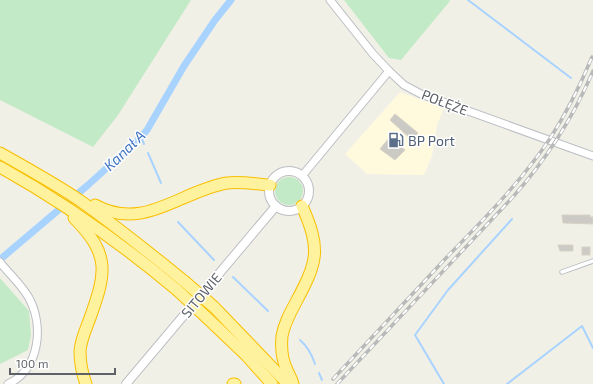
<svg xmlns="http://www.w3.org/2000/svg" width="593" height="384" font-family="'Exo 2',sans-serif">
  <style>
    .commercial { fill: #fffade }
    .green { fill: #c3eac6 }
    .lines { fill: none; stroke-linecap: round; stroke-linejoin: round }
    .stream { stroke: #a9d3ff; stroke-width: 2 }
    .canal { stroke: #a9d3ff; stroke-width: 7 }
    .building { fill: #cccac4; stroke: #d7d2c5 }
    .service-casing { stroke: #bbbec3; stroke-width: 5.5 }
    .minor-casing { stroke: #bbbec3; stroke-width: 9 }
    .tertiary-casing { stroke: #bbbec3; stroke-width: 10 }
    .trunk-casing { stroke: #f8bf00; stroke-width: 13 }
    .service { stroke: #fff; stroke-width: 3.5 }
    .minor { stroke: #fff; stroke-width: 7 }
    .tertiary { stroke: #fff; stroke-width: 8 }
    .trunk { stroke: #fff29f; stroke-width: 11 }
    .rail-casing { stroke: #b8b9b9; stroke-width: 3.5 }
    .rail { stroke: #fff; stroke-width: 2; stroke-dasharray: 6; stroke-linecap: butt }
    .trunk-bridge-casing { stroke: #f8bf00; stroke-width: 13; stroke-linecap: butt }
    .trunk-bridge { stroke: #fff29f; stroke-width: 11 }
    .labels { text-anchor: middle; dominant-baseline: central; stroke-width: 3; stroke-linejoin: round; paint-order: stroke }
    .street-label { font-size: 14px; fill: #5e6268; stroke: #fff }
    .service-label { font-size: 14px; fill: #4e5e75; stroke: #fff; text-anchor: start }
    .water-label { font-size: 15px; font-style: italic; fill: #4075c3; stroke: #fff }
  </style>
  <rect width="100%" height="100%" fill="#f1f0e7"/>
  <polygon class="commercial" points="400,92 444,108 437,125 432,156 424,175 367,174 345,154"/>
  <g class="green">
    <polygon points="0,0 191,0 118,115 93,147 0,100"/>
    <polygon points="344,0 449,0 450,1 401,60 389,58"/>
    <circle cx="289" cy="191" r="14"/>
    <polygon points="0,278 29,311 31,335 28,350 0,364"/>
  </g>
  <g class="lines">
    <g class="stream">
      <polyline points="468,0 571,78"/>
      <polyline points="141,137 144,144"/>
      <polyline points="148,153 161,183"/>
      <polyline points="178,222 214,260"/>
      <polyline points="233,277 268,311"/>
      <path d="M300,340C307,346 312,355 315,364"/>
      <polyline points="319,373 322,380"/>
      <polyline points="444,384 415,335 448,290 512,219"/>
      <polyline points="507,384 582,326 593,348"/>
    </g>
    <polyline class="canal" points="3,257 88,185 141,137 147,130 184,66 215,20 231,0"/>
  </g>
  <g class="building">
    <polygon points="395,114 418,133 412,140 390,120"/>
    <polygon points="390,137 405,150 395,160 380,149"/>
    <polygon points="562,215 590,215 590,217 593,217 593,224 563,223"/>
    <polygon points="558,245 573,245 573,251 560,251"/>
    <rect x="582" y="247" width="8" height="8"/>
  </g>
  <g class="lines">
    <defs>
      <polyline id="service" points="562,272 593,261"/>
      <g id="minor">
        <polyline points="330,0 373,54 389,71 404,85 421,94 593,156"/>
        <polyline points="302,176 389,71"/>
        <path d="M0,262C9,274 22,285 29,298C44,326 40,369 8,384"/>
      </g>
      <g id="tertiary">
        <circle cx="289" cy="191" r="20"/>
        <polyline points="126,384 276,206"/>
      </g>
      <g id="trunk">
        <path d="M0,153C28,169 56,184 82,202C117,227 151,254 184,281"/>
        <path d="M0,167C63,202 121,243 177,290"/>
        <path d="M95,205C144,232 180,191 227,183C241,181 256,184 270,185"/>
        <path d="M74,218C111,255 106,273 90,318C86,329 81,339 80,351C80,362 82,373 86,384"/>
        <polyline points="214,307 288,384"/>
        <polyline points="205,316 246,355 272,384"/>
        <polyline points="233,384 235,384"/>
        <path d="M293,384C292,379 289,375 287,370C282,360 281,347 282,336C284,324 290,313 296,302C318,261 321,249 302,206"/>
      </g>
    </defs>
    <use href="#service" class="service-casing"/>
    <use href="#minor" class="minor-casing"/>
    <use href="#tertiary" class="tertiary-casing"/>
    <use href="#trunk" class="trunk-casing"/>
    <use href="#service" class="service"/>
    <use href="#minor" class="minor"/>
    <use href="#tertiary" class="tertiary"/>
    <use href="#trunk" class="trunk"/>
    <defs>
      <g id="rail">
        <path d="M333,379C371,338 409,298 447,257C483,220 520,183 549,140C566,114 580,86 592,57"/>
        <path d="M337,384L512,198C546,160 573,118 593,71"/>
      </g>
    </defs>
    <use href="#rail" class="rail-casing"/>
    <use href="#rail" class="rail"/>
    <defs>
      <g id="trunk-bridge">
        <polyline points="184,281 214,307"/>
        <polyline points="177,290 205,316"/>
      </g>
    </defs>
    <use href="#trunk-bridge" class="trunk-bridge-casing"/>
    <use href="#trunk-bridge" class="trunk-bridge"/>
  </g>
  <defs>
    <symbol id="fuel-bare" viewBox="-9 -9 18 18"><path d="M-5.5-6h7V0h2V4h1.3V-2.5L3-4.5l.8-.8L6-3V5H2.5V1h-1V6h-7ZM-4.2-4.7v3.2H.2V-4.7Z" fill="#5c6f8a" stroke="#fff" stroke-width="2.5" paint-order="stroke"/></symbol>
  </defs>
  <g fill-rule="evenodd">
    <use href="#fuel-bare" x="385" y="129" width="22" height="22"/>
  </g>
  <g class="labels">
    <g class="street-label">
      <text transform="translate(445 102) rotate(21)">POŁĘŻE</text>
      <text transform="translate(201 295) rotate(-50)">SITOWIE</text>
    </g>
    <g class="service-label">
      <text x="408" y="140">BP Port</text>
    </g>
    <g class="water-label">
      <text transform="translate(124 150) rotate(-44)">Kanał A</text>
    </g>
  </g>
  <path d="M10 368v6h105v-6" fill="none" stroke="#5e6268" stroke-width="2"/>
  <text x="16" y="368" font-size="12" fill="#5e6268" stroke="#ffffff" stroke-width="3" paint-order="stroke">100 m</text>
</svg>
